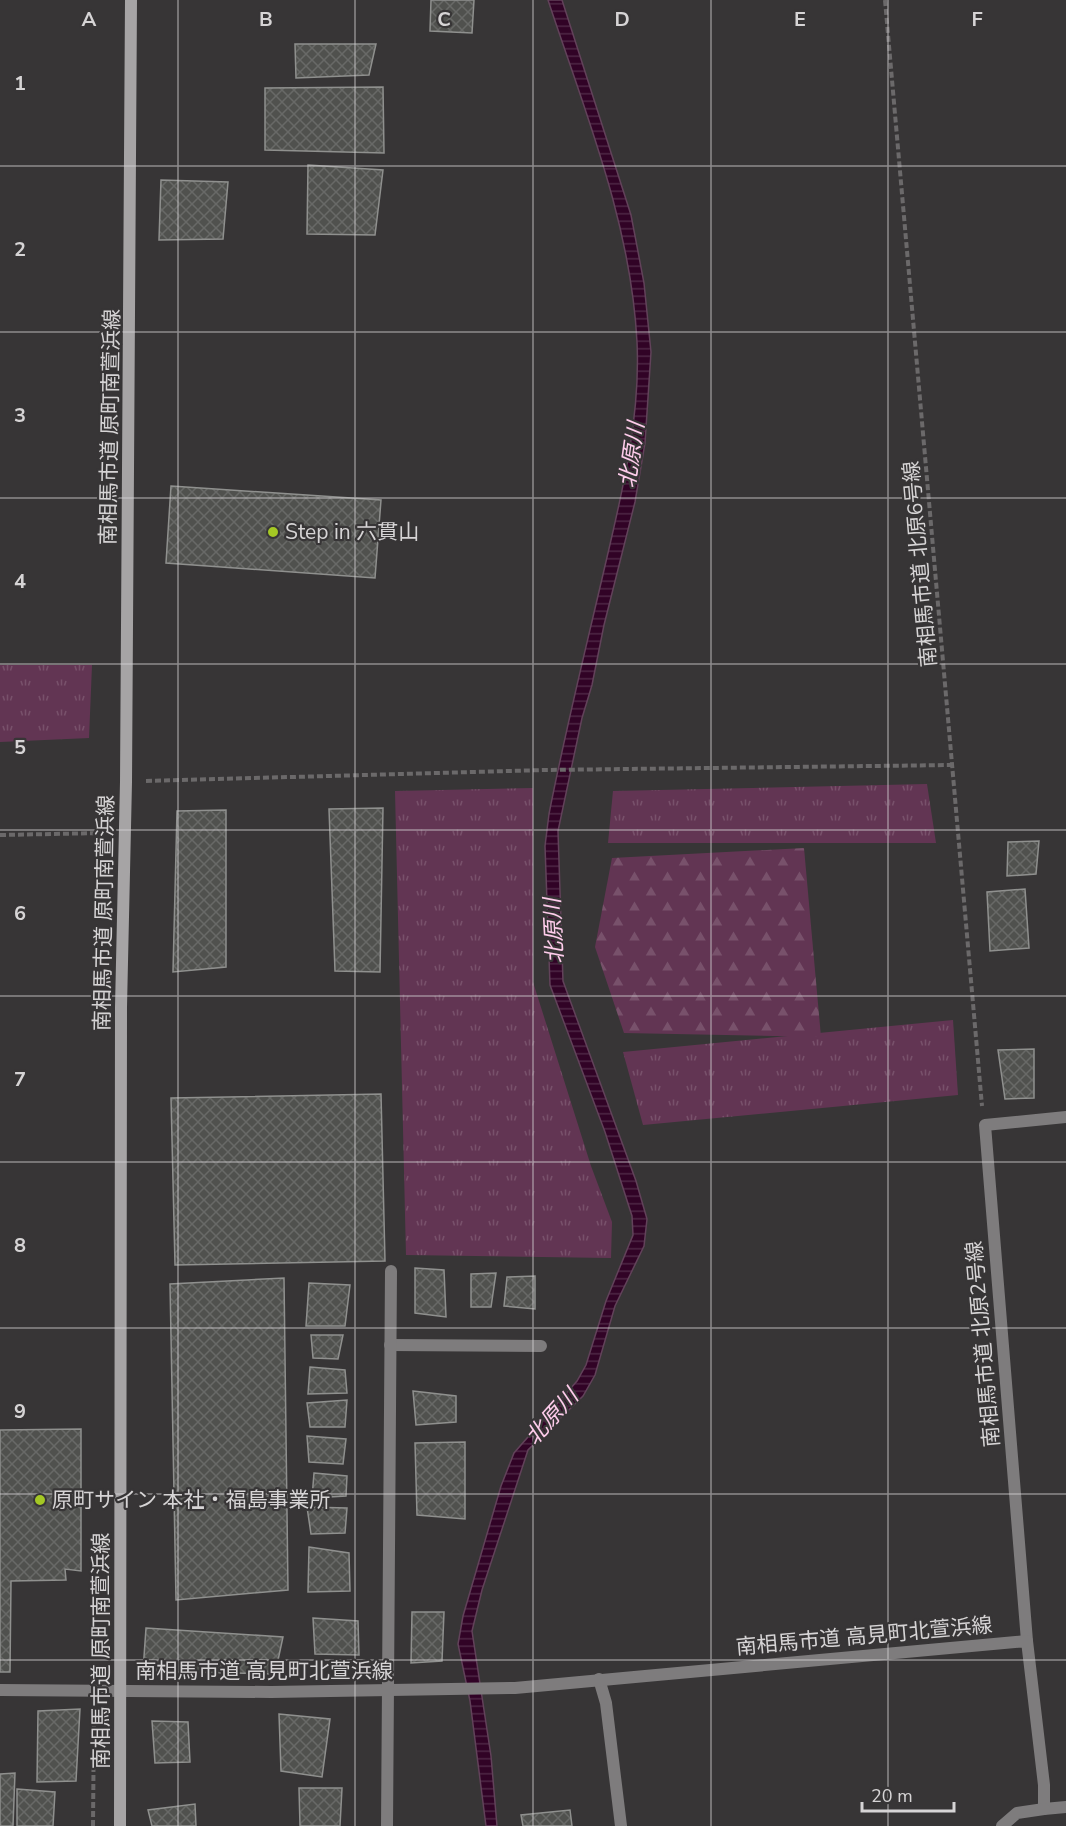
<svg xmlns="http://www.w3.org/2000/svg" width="1066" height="1826" font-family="'Nunito Sans','Noto Sans JP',sans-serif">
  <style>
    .grass { fill: url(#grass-tufts) }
    .forest { fill: url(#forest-firs) }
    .water { fill: url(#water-rules); stroke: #62425a; stroke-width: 1.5 }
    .building { fill: url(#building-cross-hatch); stroke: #8f908e; stroke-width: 1.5 }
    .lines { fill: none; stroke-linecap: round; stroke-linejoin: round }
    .path { stroke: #6b696a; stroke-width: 4; stroke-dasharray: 6 3; stroke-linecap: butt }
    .street { stroke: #7e7c7d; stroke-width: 12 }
    .secondary { stroke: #a6a4a5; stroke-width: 12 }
    .grid { fill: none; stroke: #d6d4d5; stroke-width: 1.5; stroke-opacity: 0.55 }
    .poi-dot { fill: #a4c824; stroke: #373536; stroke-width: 2 }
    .labels { text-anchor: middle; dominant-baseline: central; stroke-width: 4.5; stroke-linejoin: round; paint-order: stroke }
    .street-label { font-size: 21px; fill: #d6d4d5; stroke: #373536 }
    .poi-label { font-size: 21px; fill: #d6d4d5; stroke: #373536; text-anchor: start }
    .water-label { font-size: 22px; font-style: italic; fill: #fecceb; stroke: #373536 }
    .grid-label { font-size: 20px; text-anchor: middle; font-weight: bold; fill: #d6d4d5; stroke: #373536; stroke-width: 4.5; stroke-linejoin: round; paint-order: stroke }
  </style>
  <defs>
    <pattern id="grass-tufts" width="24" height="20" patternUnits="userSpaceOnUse" patternTransform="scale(1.5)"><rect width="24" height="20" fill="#623553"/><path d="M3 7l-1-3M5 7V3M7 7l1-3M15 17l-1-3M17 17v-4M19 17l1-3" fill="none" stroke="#78516b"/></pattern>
    <pattern id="forest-firs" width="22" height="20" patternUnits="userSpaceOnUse" patternTransform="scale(1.5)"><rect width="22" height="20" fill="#623553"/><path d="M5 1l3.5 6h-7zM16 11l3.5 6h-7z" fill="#78516b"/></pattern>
    <pattern id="water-rules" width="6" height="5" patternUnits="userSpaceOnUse" patternTransform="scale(1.5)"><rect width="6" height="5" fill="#310326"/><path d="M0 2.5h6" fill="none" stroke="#4e2745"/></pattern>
    <pattern id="building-cross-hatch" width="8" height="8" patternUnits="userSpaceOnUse" patternTransform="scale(1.5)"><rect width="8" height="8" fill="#50514e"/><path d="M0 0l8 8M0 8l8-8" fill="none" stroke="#686967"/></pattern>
  </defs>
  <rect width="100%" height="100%" fill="#373536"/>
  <g class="grass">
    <polygon points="0,665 92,665 89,738 0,742"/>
    <polygon points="927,784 936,843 608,843 613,791"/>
    <polygon points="533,788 533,982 591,1166 612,1222 611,1258 406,1255 395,791"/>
    <polygon points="953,1020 958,1095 643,1125 623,1052"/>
  </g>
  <polygon class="forest" points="804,848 821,1037 624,1033 595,947 612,858"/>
  <path class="water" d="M548,0H562L631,215L644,283L651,352L645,443L635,502L604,625L592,685L582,718L558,831L563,981L636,1181L647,1219L644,1246L615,1306L595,1375L583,1396L528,1450L482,1590L472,1631L491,1756L497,1826H486L470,1701L458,1644L463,1616L501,1486L514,1453L577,1381L586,1365L606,1301L633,1235L632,1216L605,1132L550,985L545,846L549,814C564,737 583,660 601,583C619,505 641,423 637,342C631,223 585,112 548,0Z"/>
  <g class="building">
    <polygon points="431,0 474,0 472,33 430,31"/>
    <polygon points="295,44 376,44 369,75 296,78"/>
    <polygon points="383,87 384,153 265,150 265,88"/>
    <polygon points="308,165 383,170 375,235 307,234"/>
    <polygon points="161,180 228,182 223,239 159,240"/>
    <polygon points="171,486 381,500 375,578 166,563"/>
    <polygon points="383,808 380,972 335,971 329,809"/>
    <polygon points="226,810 226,967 173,972 177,811"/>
    <polygon points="1039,841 1036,874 1007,876 1008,842"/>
    <polygon points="1025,889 1029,948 990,951 987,892"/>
    <polygon points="1034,1049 1034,1098 1005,1099 998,1050"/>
    <polygon points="381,1094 385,1261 175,1265 171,1098"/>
    <polygon points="415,1268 444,1270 446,1317 415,1313"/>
    <polygon points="496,1273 491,1307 471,1307 471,1274"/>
    <polygon points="535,1276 535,1309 504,1306 507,1277"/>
    <polygon points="284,1278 288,1590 176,1600 170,1284"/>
    <polygon points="309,1283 350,1285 345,1326 306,1326"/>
    <polygon points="311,1335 343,1335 338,1359 313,1358"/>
    <polygon points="310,1367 345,1370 347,1393 308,1394"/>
    <polygon points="413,1391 456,1396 456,1422 416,1425"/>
    <polygon points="347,1400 345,1427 310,1427 307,1403"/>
    <polygon points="81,1429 81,1571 65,1569 66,1580 11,1581 10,1672 0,1672 0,1430"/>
    <polygon points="307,1436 346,1439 343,1464 309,1462"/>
    <polygon points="465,1442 465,1519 417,1515 415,1443"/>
    <polygon points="314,1473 347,1476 346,1496 312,1498"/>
    <polygon points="307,1507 347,1508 345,1533 311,1534"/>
    <polygon points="309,1547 349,1553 350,1591 308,1592"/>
    <polygon points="412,1612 444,1612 442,1661 411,1663"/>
    <polygon points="313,1618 358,1621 359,1655 315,1654"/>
    <polygon points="146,1628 283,1637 275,1674 143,1671"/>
    <polygon points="80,1709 76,1781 37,1782 38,1711"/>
    <polygon points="279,1714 330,1719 322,1777 281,1771"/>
    <polygon points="152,1721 188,1722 190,1762 155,1763"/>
    <polygon points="15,1773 13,1826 0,1826 0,1774"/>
    <polygon points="299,1788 342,1788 340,1826 300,1826"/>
    <polygon points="17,1789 55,1792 53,1826 17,1826"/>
    <polygon points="195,1804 196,1826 152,1826 148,1810"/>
    <polygon points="570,1810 572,1826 523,1826 521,1815"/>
  </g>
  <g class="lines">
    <g class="path">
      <polyline points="885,0 982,1106"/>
      <polyline points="146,781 546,770 953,765"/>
      <polyline points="0,835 104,833"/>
      <polyline points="93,1826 94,1710"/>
    </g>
    <g class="street">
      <polyline points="390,1345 541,1346"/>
      <polyline points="1027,1641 985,1125 1066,1117"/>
      <polyline points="599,1679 606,1703 621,1826"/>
      <polyline points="0,1690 271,1692 515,1688 1027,1641 1044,1785 1044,1809 1066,1807"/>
      <polyline points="387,1826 391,1271"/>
      <polyline points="1002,1826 1017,1813 1044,1809"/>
    </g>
    <polyline class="secondary" points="120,1826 121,1007 126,782 131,0"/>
  </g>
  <path class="grid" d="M178,0V1826M355,0V1826M533,0V1826M711,0V1826M888,0V1826M0,166H1066M0,332H1066M0,498H1066M0,664H1066M0,830H1066M0,996H1066M0,1162H1066M0,1328H1066M0,1494H1066M0,1660H1066"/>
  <g class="poi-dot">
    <circle cx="273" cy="532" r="6"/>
    <circle cx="40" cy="1500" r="6"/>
  </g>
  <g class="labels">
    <g class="street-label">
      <text transform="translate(110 427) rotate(-89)">南相馬市道 原町南萱浜線</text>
      <text transform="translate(920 564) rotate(-95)">南相馬市道 北原6号線</text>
      <text transform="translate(104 913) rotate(-89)">南相馬市道 原町南萱浜線</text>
      <text transform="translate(983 1344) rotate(-95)">南相馬市道 北原2号線</text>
      <text transform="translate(864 1636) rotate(-5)">南相馬市道 高見町北萱浜線</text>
      <text transform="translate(101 1651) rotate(-90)">南相馬市道 原町南萱浜線</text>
      <text x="264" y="1671">南相馬市道 高見町北萱浜線</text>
    </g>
    <g class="poi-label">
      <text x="285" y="532">Step in 六貫山</text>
      <text x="52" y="1500">原町サイン 本社・福島事業所</text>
    </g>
    <g class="water-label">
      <text transform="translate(632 455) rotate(-82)">北原川</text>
      <text transform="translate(554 931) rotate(-93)">北原川</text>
      <text transform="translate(552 1417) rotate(-48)">北原川</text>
    </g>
  </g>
  <g class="grid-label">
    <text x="89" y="26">A</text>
    <text x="266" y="26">B</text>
    <text x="444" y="26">C</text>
    <text x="622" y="26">D</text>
    <text x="800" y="26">E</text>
    <text x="977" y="26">F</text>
    <text x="20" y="90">1</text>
    <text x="20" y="256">2</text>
    <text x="20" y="422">3</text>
    <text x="20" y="588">4</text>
    <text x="20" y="754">5</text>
    <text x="20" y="920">6</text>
    <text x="20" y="1086">7</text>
    <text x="20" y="1252">8</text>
    <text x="20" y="1418">9</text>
  </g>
  <path d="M862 1802v9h92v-9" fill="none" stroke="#d6d4d5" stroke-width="3"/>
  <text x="871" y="1802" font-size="18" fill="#d6d4d5" stroke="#373536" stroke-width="4.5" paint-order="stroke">20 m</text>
</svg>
